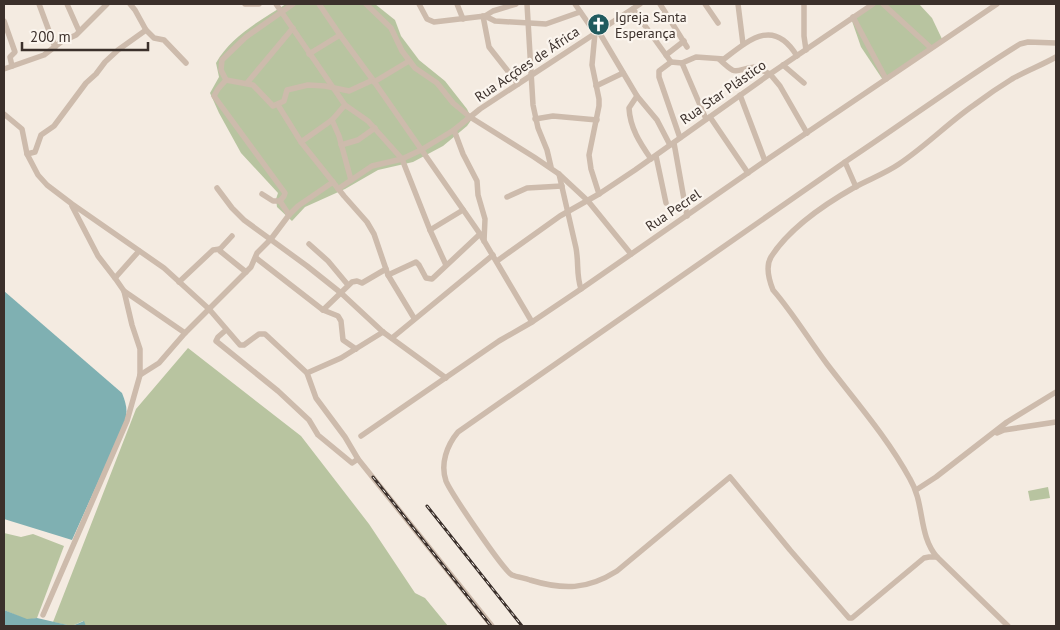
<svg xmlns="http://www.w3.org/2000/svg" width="1060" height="630" font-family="'PT Sans',sans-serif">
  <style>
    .green { fill: #b8c4a0 }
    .water { fill: #7fb0b2 }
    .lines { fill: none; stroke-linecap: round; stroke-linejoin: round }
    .minor { stroke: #cdbbac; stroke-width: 5.5 }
    .rail-casing { stroke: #3b302b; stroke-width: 3 }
    .rail { stroke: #fbf5ee; stroke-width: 1; stroke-dasharray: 4; stroke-linecap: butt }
    .labels { text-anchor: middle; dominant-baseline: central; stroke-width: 4.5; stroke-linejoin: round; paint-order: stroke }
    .poi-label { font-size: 14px; fill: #3b302b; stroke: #fbf5ee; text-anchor: start }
    .street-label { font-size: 14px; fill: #3b302b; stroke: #fbf5ee }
  </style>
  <rect width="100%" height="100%" fill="#f4ebe1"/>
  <g class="green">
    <path d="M286,4H375L395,20L401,36L419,60L445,81L467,109L472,119L467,126L443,146L413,162L378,170L345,189L305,207L292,221L277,207L276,199L278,193L241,153L219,113L210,93L219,77L216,63C231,36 261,20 286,4Z"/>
    <polygon points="872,4 919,4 932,18 942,39 883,80 861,47 852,21"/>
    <polygon points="188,348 301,436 369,524 415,593 425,598 448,626 86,626 83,621 72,626 53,622 136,409"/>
    <polygon points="1048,487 1050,498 1030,501 1028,491"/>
    <polygon points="4,533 21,537 33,534 64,546 37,618 27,620 4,610"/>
  </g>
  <g class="water">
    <path d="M4,291L122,393C128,408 128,415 122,429L72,540L4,519Z"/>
    <polygon points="4,610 27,619 37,618 72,626 84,621 86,626 4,626"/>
  </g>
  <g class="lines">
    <g class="minor">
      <polyline points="39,4 55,47"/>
      <polyline points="67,4 79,31"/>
      <polyline points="130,4 135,10 146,30 154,38 164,40 186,63"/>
      <polyline points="245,4 259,4"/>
      <polyline points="276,4 345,105 368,121 402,159 430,230 446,265"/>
      <polyline points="319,4 340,35 373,80 480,234 532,322"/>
      <polyline points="366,4 391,28 402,51 415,68 437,83 453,103 470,117 534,157 559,174 588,201 631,254"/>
      <polyline points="419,4 427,19 434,22 485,16 493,11 516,4"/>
      <polyline points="457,4 463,19"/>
      <polyline points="527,4 533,105 538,128 547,150 551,167"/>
      <polyline points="575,4 595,33 592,65 599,99 599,106 589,155 591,169 599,194"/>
      <polyline points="660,4 687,47"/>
      <polyline points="705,4 718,23"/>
      <polyline points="738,4 743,44"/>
      <polyline points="804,4 804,36 806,50"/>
      <polyline points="883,4 931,48"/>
      <polyline points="633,9 671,62"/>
      <polyline points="483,16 489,47 518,84"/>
      <polyline points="485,16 495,21 546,24 580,12"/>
      <polyline points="853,17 886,79"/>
      <polyline points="4,21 15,52 10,57 12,66"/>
      <polyline points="599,32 637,96 657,120 670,145"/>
      <polyline points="309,54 340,35"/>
      <polyline points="666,55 684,41"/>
      <path d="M719,59C738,77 733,70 755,67L770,74L780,86L807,133"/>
      <polyline points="682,63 706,119"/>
      <polyline points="783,65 804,83"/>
      <polyline points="4,69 44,55 61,42 76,35 107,4"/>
      <polyline points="226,80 253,85 273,106 284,101 287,90 308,85 325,86 349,91 373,80"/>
      <polyline points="374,82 409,61"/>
      <polyline points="247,83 293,28"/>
      <polyline points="596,86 623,73"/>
      <polyline points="740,95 765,161"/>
      <path d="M637,96L629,108C630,128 640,143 651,159"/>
      <polyline points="278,105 301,142 344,196 367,222 374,234 388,275 414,318"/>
      <polyline points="4,114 22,129 27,154 38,175 47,185 72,204 164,268 209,309 240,345 244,345 259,334 265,334 307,373 316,398 345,437 358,459 492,626"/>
      <polyline points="710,117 748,173"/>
      <polyline points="535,119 553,116 597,120"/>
      <polyline points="332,120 339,136 351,180"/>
      <polyline points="454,130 463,154 477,181 478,195 485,219 484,241"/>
      <path d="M680,138L659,77V71L671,62L682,63L696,57L724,59C750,39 774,18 797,56"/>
      <polyline points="301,142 332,120 345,105"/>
      <polyline points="674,143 687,216"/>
      <polyline points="341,145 358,140 375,128"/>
      <polyline points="27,154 35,152 41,135 54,126 86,83 96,74 105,62 118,50 146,30"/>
      <polyline points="656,156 666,203"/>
      <polyline points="845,162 856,187"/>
      <path d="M559,174L576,248C579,264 576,274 581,289"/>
      <polyline points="217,188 232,208 244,220 307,266 341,293 383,332 446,378"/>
      <polyline points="338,189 372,166 402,159 421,150 454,130 480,109 640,4"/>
      <polyline points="262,194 273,201 280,201"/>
      <polyline points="507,197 527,188 562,186"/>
      <polyline points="289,215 280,201 284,196 285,193 214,96 218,89 226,80 221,70 222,60 246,37 293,4"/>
      <polyline points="430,230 463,210"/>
      <polyline points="232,236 220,249 220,251 246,272"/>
      <polyline points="309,244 328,261 348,285"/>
      <polyline points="256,258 323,310 338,316 341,321 343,340 356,349"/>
      <polyline points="497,261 560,216 599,194 635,170 770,74 873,4"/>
      <polyline points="388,275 416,262 419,265 426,278 432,279 480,234"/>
      <polyline points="115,278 139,251"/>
      <polyline points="179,282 213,250 220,249"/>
      <polyline points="124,291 185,333"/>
      <polyline points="323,310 352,282 357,281 362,283 386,269"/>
      <polyline points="226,330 218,337 216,341 278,391 309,420 318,435 352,463 358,459"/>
      <polyline points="392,338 493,255"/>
      <polyline points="307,373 341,358 383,332"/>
      <polyline points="140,375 159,363 185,333 251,267 257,253 271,239 289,215 298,206 333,182"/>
      <polyline points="997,433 1004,430 1056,422"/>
      <polyline points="361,436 499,341 532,322 581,289 765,161 997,4"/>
      <polyline points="916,490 936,477 1007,422 1056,392"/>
      <path d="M937,557H929L924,558L852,618H849L790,550L730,477L617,571C587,590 563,590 530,580C524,578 517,577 512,575C503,570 451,493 446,481C440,464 447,445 458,432L845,162C904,123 960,81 1020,44L1028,42L1056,43"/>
      <polyline points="43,615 127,421 140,375 140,349 132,325 124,291 115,278 98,256 72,206"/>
      <path d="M1008,626L937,557C918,535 925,504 910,479C887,437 856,402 827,364C809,340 793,313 773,290C769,280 765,267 771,257C790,227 825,204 855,187C870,179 886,173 899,164C926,146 948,123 974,105C986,96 999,87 1012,79C1026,71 1042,65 1056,57"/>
    </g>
    <defs>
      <g id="rail">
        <polyline points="373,477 491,626"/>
        <polyline points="427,506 522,626"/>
      </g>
    </defs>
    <use href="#rail" class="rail-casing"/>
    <use href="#rail" class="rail"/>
  </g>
  <defs>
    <symbol id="church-disc" viewBox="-11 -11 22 22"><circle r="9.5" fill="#1f5a5e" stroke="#fbf5ee"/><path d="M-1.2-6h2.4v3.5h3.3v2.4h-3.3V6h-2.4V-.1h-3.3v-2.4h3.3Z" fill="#fff"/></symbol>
  </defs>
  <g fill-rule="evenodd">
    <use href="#church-disc" x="586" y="12" width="25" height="25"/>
  </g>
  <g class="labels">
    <g class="poi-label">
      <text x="615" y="17">Igreja Santa<tspan x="615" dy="16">Esperança</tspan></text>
    </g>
    <g class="street-label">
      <text transform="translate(527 64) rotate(-34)">Rua Acções de África</text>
      <text transform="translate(723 92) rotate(-35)">Rua Star Plástico</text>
      <text transform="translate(673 210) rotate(-34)">Rua Pecrel</text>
    </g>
  </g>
  <rect width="1060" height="630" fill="none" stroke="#3b302b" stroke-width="10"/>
  <path d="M22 42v8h126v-8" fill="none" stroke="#3b302b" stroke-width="2.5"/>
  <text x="30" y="42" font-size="15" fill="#3b302b" stroke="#fbf5ee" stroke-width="4" paint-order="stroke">200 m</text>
</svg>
